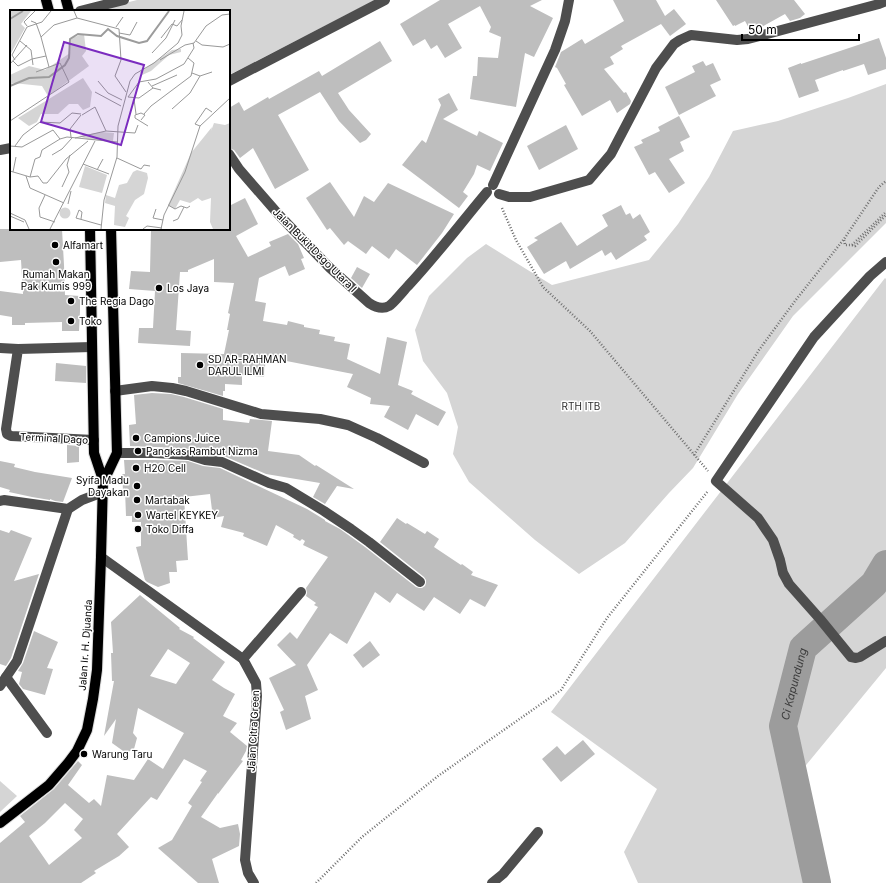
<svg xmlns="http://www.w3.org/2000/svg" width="886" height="883" font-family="Inter,sans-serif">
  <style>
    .green { fill: #d5d5d5 }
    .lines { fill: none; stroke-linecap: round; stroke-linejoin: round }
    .river { stroke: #9c9c9c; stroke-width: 28 }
    .building { fill: #bebebe; fill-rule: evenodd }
    .major-casing { stroke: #dbdbdb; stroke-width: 12 }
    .path { stroke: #707070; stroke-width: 2.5; stroke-dasharray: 1 2; stroke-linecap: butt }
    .minor { stroke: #4e4e4e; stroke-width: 10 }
    .major { stroke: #000; stroke-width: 10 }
    .poi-dot { fill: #000; stroke: #fff; stroke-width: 1.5 }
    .labels { text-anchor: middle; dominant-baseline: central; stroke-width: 3; stroke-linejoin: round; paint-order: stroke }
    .poi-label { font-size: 10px; fill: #000; stroke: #fff; text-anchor: start }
    .street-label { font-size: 10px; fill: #000; stroke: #fff }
    .park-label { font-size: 10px; fill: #2c2c2c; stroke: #fff }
    .water-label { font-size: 11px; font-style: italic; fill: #3d3d3d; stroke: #fff }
    .inset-river { fill: none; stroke: #9c9c9c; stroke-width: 2 }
    .inset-road { fill: none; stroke: #999; stroke-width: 1 }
    .view { fill: #7b2cbf; fill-opacity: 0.15; stroke: #7b2cbf; stroke-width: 2 }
    .inset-edge { fill: none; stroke: #000; stroke-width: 2 }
  </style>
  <rect width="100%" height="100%" fill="#fff"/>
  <g class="green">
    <polygon points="137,0 375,0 229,75 229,11 94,11"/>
    <polygon points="886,84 886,223 793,316 738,394 693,468 669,493 625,543 579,574 535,540 469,482 453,454 458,427 447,393 423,361 415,330 429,296 467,258 486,244 552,285 649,260 678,224 709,177 733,131 778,121 848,98"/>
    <polygon points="885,278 886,279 886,668 788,787 806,883 638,883 624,852 657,789 551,712"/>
    <polygon points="0,781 17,796 0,812"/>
  </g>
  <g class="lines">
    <path class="river" id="s1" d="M817,883L783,726L803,648L874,584L886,564"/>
  </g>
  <g class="building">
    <polygon points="440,0 542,0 530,6 553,18 534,57 525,53 516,107 470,99 473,76 477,76 478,57 498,58 501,37 489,32 491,27 480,6 448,24 462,48 445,58 437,45 431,49 425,39 413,46 400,24"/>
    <polygon points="613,0 656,0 665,16 674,9 686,24 670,36 661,24 621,46 623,49 610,57 614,64 604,69 624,93 626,92 631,101 630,104 617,113 610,100 582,116 564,85 566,84 557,68 555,67 561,52 582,39 585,44 624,21"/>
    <polygon points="716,0 794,0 805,14 800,18 790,21 785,14 756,30 751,32 745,21 735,26 735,25 733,26"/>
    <polygon points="879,38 886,58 886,69 868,75 864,64 843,71 843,70 815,80 819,91 799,98 788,68 801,63 801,64"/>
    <polygon points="380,41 392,61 338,93 349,110 371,134 366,140 360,143 339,121 320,92 278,115 309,170 275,189 253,148 240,158 234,150 229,148 229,108 239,102 244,111 268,97 269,99 319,71 322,76"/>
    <polygon points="703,61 706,66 713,63 721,80 710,85 716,96 679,115 665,87 695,72 692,66"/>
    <polygon points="449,93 458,110 443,119 477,136 479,131 503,143 490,171 477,165 474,174 463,192 468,196 459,208 402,165 422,140 426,143 441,105 438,99"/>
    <polygon points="679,116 690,137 680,142 684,151 669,159 685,183 669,193 655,172 649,175 634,147 643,143 641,140 660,131 658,127"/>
    <polygon points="566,125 578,149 539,170 527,146"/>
    <polygon points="330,182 354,217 364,196 374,202 388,183 454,214 442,233 417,265 396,249 389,259 372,246 366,254 348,241 344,245 330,228 327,230 306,198"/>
    <polygon points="245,198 258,224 236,236 248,257 271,246 269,242 288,234 298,244 304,258 301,259 305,269 289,276 285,266 259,278 255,301 266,303 263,321 287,325 288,321 304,325 304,327 320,330 319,334 335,337 334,341 350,344 347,359 380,374 387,337 407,342 398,385 413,391 411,394 446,412 438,426 416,414 408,430 384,417 390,406 370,404 371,398 347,387 353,374 266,357 264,377 242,375 242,385 225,384 225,391 223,391 223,396 178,383 178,377 181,377 181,353 224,354 229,330 227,330 230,314 228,313 234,283 214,282 214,259 188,270 188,272 180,272 176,330 191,331 190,346 138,343 139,328 153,328 155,291 129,289 131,271 150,272 151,229 229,229 229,206"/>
    <polygon points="621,205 626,215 630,213 633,219 640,214 650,232 644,236 647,240 616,260 611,252 605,256 602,250 570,269 566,261 544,274 527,247 538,240 534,238 561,222 577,246 608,226 602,215"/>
    <polygon points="0,229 62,229 64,265 65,295 80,296 80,311 79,331 62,331 62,322 25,323 25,325 12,325 12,317 0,315 0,291 23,294 21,260 0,262"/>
    <polygon points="357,267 370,274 362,288 351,278"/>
    <polygon points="56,363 86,366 86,383 55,381"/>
    <polygon points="152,393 171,394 184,397 223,409 223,420 249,423 250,419 272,421 268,451 299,455 315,466 316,465 354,489 337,486 325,504 313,497 320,483 266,474 224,456 206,454 191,449 155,447 130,446 129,425 136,424 134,395"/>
    <polygon points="67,445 79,446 79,462 67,463"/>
    <polygon points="124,460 155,460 188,461 203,466 220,468 307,509 325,520 325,521 340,529 365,547 416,587 419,588 422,588 425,586 426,583 426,580 424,577 380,542 397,518 406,524 407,523 425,534 427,531 439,539 434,547 461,565 462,564 473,572 471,575 498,585 485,607 470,599 460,614 434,597 424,611 397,593 390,603 375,592 347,644 330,633 307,665 318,690 305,696 311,719 286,730 280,712 284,710 269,678 296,665 277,645 290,632 297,639 318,607 314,605 316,603 306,596 307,593 306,588 328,557 303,545 305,541 302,539 300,541 293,537 294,535 276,525 267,546 243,536 244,533 221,527 224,516 213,518 210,494 184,497 188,560 176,561 177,572 169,572 170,583 158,587 147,582 145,580 136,547 141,546 141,522 132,522 132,516 126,516 125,490 123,490 122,474 125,474"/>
    <polygon points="0,461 15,464 14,467 35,472 72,478 63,502 55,501 50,499 50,500 32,497 9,492 10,490 0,487"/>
    <polygon points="0,530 9,533 11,530 32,538 14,581 39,574 11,658 6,666 0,664"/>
    <path d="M140,595L180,628L179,629L194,637L193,638L225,662L212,680L224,688L235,694L223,716L237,723L230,732L247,746L246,751L241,760L243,761L218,794V793L201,817L220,828L238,824L240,834L239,846L212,859L219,883H198L158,848L172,840L192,806L188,803L202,782L200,781L207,771L184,759L157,800L151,797L117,834L129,847L119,856L94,871L96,873L81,883H0V843L25,822L20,816L54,789L78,761L82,765L68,785L89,803L94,799L101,806L107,775L134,780L148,759L163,769L184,733L138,708L133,733L137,738L134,749L126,753L112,743L116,719L104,736L114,681H112L111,653H113L111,622ZM168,649L190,663L176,684L150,676ZM65,803L83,819L74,830L82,838L49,865L29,836L45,823Z"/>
    <polygon points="34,631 58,642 47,668 53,669 45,695 23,689 19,684 22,672 18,671 23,663"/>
    <polygon points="370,641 380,655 363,668 353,655"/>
    <polygon points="583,740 595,754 561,782 542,759 557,746 565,755"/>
  </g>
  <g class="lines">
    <defs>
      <g id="major">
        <polyline points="46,0 49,11"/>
        <polyline points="66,0 69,11"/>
        <polyline points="103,480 108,472 117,453 111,229"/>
        <polyline points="0,823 49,785 68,763 77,751 87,730 93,699 97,670 101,557 103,480 94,453 90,229"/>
      </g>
    </defs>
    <use href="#major" class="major-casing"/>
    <g class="path">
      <polyline points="502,208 516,240 543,287 590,331 708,471"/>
      <polyline points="844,240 845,245 852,245 886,212"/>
      <polyline points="852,245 855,246 886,215"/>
      <polyline points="694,455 759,350 795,301 844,239 879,187 886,181"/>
      <polyline points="316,883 362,837 438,776 561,690 607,618 708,491"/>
    </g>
    <g class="minor">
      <polyline points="80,11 124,0"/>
      <polyline points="229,81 385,0"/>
      <polyline points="0,150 11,148"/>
      <path d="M229,154L239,169L279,215L330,268L369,303C375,307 382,310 389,306C393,304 404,290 408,286C436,256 461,223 487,192"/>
      <polyline points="493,185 555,50 565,21 569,0"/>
      <polyline points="499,194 509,197 530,197 589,180 611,154 656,68 674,44 680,40 691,35 737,40 748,39 879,4 886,1"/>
      <polyline points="886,262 870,276 814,337 716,481 758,518 773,540 780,560 783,573 789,584 820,619 851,657 856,658 860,657 886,641"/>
      <polyline points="92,347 18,349 6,429 7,434 11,436 94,440"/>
      <polyline points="0,348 18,349"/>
      <polyline points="115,391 152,386 172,388 186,391 261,414 320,419 348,425 377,438 424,463"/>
      <polyline points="117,453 155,453 189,455 205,460 222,462 269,483 286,488 324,511 351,529 369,542 420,582"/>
      <polyline points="0,501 4,500 68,509 82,500 103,492"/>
      <polyline points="101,557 243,659 256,683 257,696 245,860 248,873 254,883"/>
      <polyline points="243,659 301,592"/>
      <polyline points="6,677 47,733"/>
      <polyline points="0,686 17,661 68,509"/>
      <polyline points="492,883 503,874 538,832"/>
    </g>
    <use href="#major" class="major"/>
  </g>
  <g class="poi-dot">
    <circle cx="55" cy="245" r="4"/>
    <circle cx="56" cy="262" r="4"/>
    <circle cx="159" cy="288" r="4"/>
    <circle cx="71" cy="301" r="4"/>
    <circle cx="71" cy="321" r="4"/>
    <circle cx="200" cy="365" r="4"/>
    <circle cx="136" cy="438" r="4"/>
    <circle cx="138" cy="451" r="4"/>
    <circle cx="136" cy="468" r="4"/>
    <circle cx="137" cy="486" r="4"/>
    <circle cx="137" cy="500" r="4"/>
    <circle cx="138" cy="515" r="4"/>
    <circle cx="138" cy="529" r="4"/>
    <circle cx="84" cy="754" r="4"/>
  </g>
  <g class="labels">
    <g class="poi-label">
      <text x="63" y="245">Alfamart</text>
      <text x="56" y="274" text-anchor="middle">Rumah Makan<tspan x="56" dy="12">Pak Kumis 999</tspan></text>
      <text x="167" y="288">Los Jaya</text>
      <text x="79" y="301">The Regia Dago</text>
      <text x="79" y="321">Toko</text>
      <text x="208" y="359">SD AR-RAHMAN<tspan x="208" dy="12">DARUL ILMI</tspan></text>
      <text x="144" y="438">Campions Juice</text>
      <text x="146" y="451">Pangkas Rambut Nizma</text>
      <text x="144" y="468">H2O Cell</text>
      <text x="129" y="480" text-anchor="end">Syifa Madu<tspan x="129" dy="12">Dayakan</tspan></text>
      <text x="145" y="500">Martabak</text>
      <text x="146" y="515">Wartel KEYKEY</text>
      <text x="146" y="529">Toko Diffa</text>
      <text x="92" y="754">Warung Taru</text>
    </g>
    <g class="street-label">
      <text transform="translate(315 250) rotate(45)">Jalan Bukit Dago Utara I</text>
      <text transform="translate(54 438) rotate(3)">Terminal Dago</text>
      <text transform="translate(85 645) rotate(-86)">Jalan Ir. H. Djuanda</text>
      <text transform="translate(253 731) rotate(-87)">Jalan Citra Green</text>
    </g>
    <g class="park-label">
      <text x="581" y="406">RTH ITB</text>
    </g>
    <g class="water-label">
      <text stroke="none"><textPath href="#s1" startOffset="204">Ci Kapundung</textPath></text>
    </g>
  </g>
  <g transform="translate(10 10)">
    <rect width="220" height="220" fill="#fff"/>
    <path d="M0,1H21L11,14L15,18L0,45ZM74,24L76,41L72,46L79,56L38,86L32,76L3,73L0,75V65L19,56L35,60L60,43L61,28ZM171,39V42L159,45L141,61L132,65L130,62L162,40ZM73,68L82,82L80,97L73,100L68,94H59L48,104H31L27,112L19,116L8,108ZM204,113L215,115L220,113V219H203L200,212L201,188L192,191L188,188L180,193L170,190L165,199L158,195L181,143L202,117L201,121ZM92,122L104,123L103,131L79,130L69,126ZM75,156L97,165L92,183L69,177ZM127,160L137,163L138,168L134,184L125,190L116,206L119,208L115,217L104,215L105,196L95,193L96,185L105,188L109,175L117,173L123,162ZM49.5 203a5.5 5.5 0 1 1 11 0a5.5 5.5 0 1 1-11 0Z" fill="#d5d5d5"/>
    <path class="inset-river" d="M0,9L13,1M0,76L19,68L39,67L55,55L59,48L60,29L68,24L91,26L98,19L107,26L129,33L137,31L159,1"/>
    <path class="inset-road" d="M64,1L67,8L109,19L111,50L105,66L116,82M21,11L26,13L31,27M17,16L14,12L25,1M106,17L113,7M109,23L120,25L127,12M151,28L162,14L167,16L172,10M10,31L21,40L23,55M186,31L192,35L213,37L220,34M142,43L156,28L165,10M5,50L2,45L17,17L32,12L41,1M150,50L175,35L184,33L196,16L212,5L220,4M3,51L8,56L22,49L36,46M0,54L17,35M39,57L31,27L44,15L67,8M190,66L202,62M88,71L98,83L112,90M138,72L143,78L151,80M142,76L167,65M85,82L111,96M118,87L129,72L146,69L174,54L184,38L183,33M118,87L129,88L143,78M124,89L126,104M162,99L180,83L190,66L182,63M134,104L141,96L181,66L184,53L178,48M72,105L85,97L96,121M131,110L135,105L131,103L125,105V108L138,116M0,111L59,72L50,53L26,62M190,116L185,114L196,98L202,102M61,127L60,119L71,105M65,128L96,121L125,123L128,115M0,136L12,137L43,120L50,129M5,136L13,125L30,112L50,113L62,103L71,104M42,145L52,139L62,128M107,148L131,159L134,155L140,156M73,154L99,164M87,160L93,149M0,161L20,167L28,166L33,173H37L56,149L78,131M3,162L6,147M16,166L20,178L54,193M20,167L25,149L30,147L32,140L50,129L57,127L107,132M52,177L59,162L57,155L60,145M35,185L29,198L30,207L45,212M58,194L61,181M158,195L165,199L171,196L177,198L180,196M146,199L143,208L153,210M0,203L15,210L19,219M0,206L14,212M71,209L72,202L69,200L66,208L91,215M163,211L168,209L174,197M40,219L85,131M91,219L94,190L107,147L108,116L120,71L125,64L144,53L168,33L172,25L171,16L174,1M133,219L137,216L152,218M151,219L154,205L175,162L190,116L220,88"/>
    <path class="view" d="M54,32L134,55L111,135L31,112Z"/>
    <rect width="220" height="220" class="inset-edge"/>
  </g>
  <path d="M742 34v6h117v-6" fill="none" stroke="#000000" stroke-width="2"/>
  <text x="748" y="34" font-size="12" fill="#000000" stroke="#ffffff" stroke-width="3" paint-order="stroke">50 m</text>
</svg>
